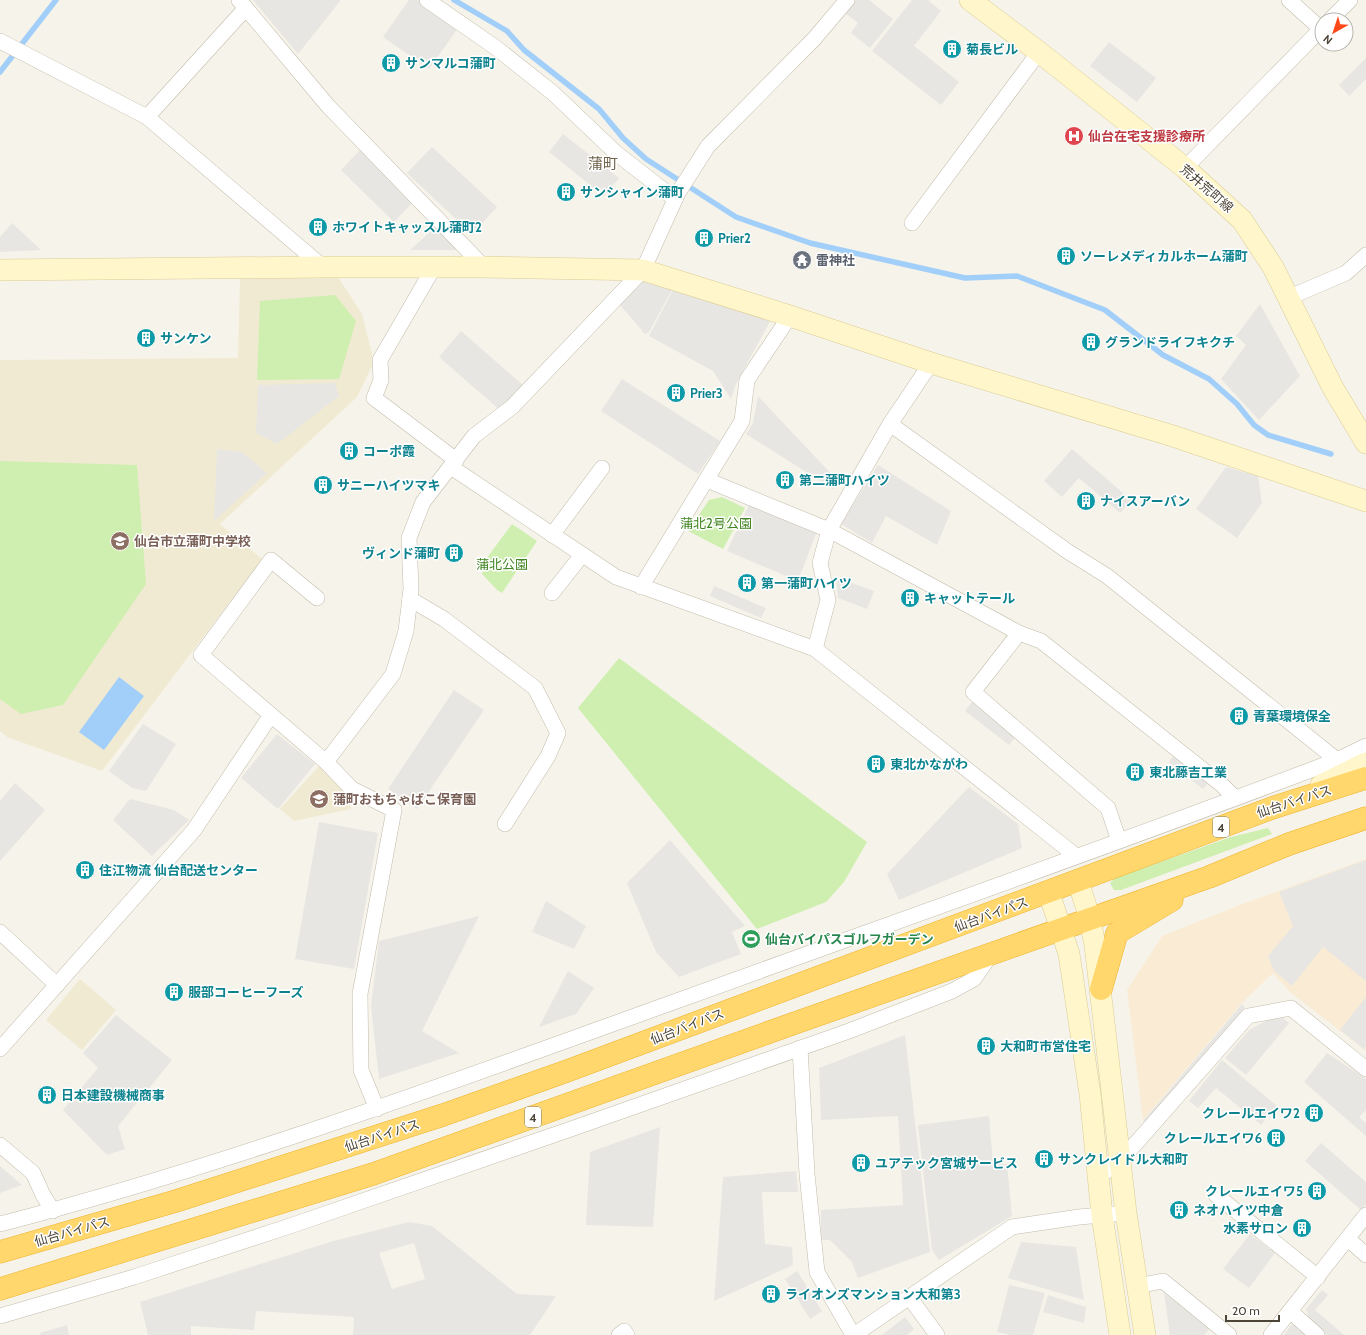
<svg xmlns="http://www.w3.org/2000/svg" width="1366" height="1335" font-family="Cabin,'Noto Sans JP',sans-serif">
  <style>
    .commercial { fill: #faecd4 }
    .education { fill: #f1ead2 }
    .green { fill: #ceefaf }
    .parking { fill: #e8e6e2; fill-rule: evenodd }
    .water { fill: #a1cff9 }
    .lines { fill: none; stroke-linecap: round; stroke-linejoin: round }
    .stream { stroke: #a1cff9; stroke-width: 5.5 }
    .street-casing { stroke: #c3bcab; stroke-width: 16 }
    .secondary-casing { stroke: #dbcd95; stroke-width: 22 }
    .highway-casing { stroke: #efb32b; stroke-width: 23 }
    .street { stroke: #fff; stroke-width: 15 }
    .secondary { stroke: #fff6cb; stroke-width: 21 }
    .highway { stroke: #ffd76c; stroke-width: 22 }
    .labels { text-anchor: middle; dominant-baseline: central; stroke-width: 3; stroke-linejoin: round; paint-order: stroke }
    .shield { fill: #fff; stroke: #827d73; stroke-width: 1 }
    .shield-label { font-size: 12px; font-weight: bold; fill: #4c4537 }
    .culture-label { font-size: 13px; font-weight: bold; fill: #0d838f; stroke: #fff; text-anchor: start }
    .health-label { font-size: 13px; font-weight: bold; fill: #be3a42; stroke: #fff; text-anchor: start }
    .street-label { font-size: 13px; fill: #4c4537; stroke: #fff }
    .worship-label { font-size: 13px; font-weight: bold; fill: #5b616d; stroke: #fff; text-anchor: start }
    .park-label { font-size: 13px; fill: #418522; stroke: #fff }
    .education-label { font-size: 13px; font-weight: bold; fill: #785e54; stroke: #fff; text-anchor: start }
    .leisure-label { font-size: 13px; font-weight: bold; fill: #27864d; stroke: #fff; text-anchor: start }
    .quarter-label { font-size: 15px; fill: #70644d; stroke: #fff }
  </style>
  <rect width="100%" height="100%" fill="#f6f3ea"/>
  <polygon class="commercial" points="1366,859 1366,1051 1290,992 1273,973 1241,1004 1143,1120 1127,990 1162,936 1240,905"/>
  <g class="education">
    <polygon points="338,277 362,314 374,362 357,397 220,524 262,559 102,771 7,737 0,731 0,360 238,358 240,279"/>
    <polygon points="320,765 347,790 351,809 294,821 280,809"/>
    <polygon points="80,979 116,1010 82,1050 46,1020"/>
  </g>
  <g class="green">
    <polygon points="335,295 356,321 339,379 257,380 260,301"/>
    <polygon points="0,461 137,465 146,584 63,705 21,714 0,699"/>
    <polygon points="722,497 745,508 723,549 688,531 709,500"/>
    <polygon points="512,524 537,541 502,593 497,590 482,574 486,559"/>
    <polygon points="619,658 867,842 844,882 826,902 757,929 578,708"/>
    <polygon points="1268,828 1272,834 1121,890 1114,890 1110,883 1115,878 1231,837"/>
  </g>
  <g class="parking">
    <polygon points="253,0 341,0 298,54"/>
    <polygon points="409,0 418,0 458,28 429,69 383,37"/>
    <polygon points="855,0 869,0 893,19 870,48 851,33 858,23 845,13"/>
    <polygon points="912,0 928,0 941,11 914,46 959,82 941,105 872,51"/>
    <polygon points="1109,42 1156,78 1137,102 1090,66"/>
    <polygon points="1366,58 1366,79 1349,96 1339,85"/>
    <polygon points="563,134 619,178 604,196 549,152"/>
    <polygon points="432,147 497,207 472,234 407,173"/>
    <polygon points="360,150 413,202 394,222 341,170"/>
    <polygon points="12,223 41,250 0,252 0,237"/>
    <polygon points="437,226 458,250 410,250"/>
    <polygon points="641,279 674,286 649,332 645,334 620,305 630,290"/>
    <polygon points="677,282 774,314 735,386 731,399 713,371 649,336"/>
    <polygon points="1260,304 1300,376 1259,420 1221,379 1246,345 1236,336"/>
    <polygon points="461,331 523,385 501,411 439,357"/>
    <polygon points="622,379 720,441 698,474 601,411"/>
    <polygon points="335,383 339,396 277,444 256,433 258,385"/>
    <polygon points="758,396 838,481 833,489 746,434 753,423"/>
    <polygon points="217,449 242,452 267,473 214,521"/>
    <polygon points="1072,449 1131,500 1120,513 1079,478 1062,497 1044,481"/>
    <polygon points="878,465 951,511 937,545 886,516 872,543 841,524"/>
    <polygon points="1226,467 1258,476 1262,503 1237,538 1196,509"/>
    <polygon points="751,501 817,531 798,581 727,551"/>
    <polygon points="836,577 874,591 867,609 838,598"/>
    <polygon points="714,586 766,608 761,618 710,596"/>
    <polygon points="454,690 484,710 417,809 388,789"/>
    <polygon points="972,702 1016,736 1009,745 965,711"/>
    <polygon points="143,724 176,744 146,791 132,788 109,771"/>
    <polygon points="277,734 315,764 278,809 241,778"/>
    <polygon points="1175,754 1209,782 1203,789 1169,762"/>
    <polygon points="15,783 45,810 0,861 0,801"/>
    <polygon points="969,787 1018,824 1022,848 899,900 887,874"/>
    <polygon points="130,799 174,810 189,820 152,856 113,820"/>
    <polygon points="319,822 378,833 354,969 295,959"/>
    <polygon points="670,840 745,926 732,932 741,954 679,977 656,952 627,883"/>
    <polygon points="1366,860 1366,981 1323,947 1292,986 1274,971 1268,956 1293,926 1279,892"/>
    <polygon points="546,901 586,926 574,949 532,932"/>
    <polygon points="479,916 422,1031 459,1053 379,1079 371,1006 379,941"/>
    <polygon points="568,971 594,988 576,1014 539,1027"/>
    <polygon points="1366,997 1366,1046 1364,1049 1340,1030"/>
    <polygon points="1242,1004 1245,1008 1147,1123 1143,1121"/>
    <polygon points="116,1015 172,1060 118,1126 125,1149 107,1155 63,1110 98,1068 83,1053"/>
    <polygon points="1282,1017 1289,1023 1246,1075 1225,1058 1249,1030 1268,1020"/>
    <polygon points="905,1035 930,1252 858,1278 852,1262 830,1240 821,1240 821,1210 903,1205 898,1116 821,1120 819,1068"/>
    <polygon points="1327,1053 1366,1079 1366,1110 1359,1117 1366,1123 1366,1136 1304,1082"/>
    <polygon points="1222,1060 1277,1106 1261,1125 1216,1088 1198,1108 1189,1101"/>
    <polygon points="989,1116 993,1164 1007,1164 1012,1216 939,1260 932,1250 918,1125"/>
    <polygon points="660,1127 653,1227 586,1225 590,1152"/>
    <polygon points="1321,1143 1366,1182 1366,1204 1361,1210 1305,1161"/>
    <polygon points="0,1166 22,1185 0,1193"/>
    <polygon points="796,1171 798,1192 762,1192 765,1244 792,1247 793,1265 714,1301 723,1177"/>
    <path d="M409,1222L432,1226L517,1294L556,1296L530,1335H353L354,1317L256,1311L254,1330L191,1326V1335H148L140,1302L330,1242ZM414,1243L425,1279L392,1289L379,1253Z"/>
    <polygon points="1250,1234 1275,1253 1249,1288 1223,1269"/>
    <polygon points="1021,1242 1076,1247 1084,1300 1008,1278"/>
    <polygon points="797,1271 822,1311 810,1319 785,1279"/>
    <polygon points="1009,1285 1045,1293 1033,1335 1011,1335 997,1332"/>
    <polygon points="1322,1290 1328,1295 1315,1310 1344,1335 1327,1335 1310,1320 1306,1309"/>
    <polygon points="1164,1293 1210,1328 1204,1335 1170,1335"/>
    <polygon points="1048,1295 1086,1307 1084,1323 1043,1312"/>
    <polygon points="905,1317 914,1329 907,1335 882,1335"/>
    <polygon points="67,1325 69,1335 41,1335 40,1333"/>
    <polygon points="1291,1325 1299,1325 1310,1335 1284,1335"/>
  </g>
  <polygon class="water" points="119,677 144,696 104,750 79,732"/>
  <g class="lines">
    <g class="stream">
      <polyline points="454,0 507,31 524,50 599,109 623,138 646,159 736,217 810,243 965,278 1017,276 1105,310 1163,355 1209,379 1237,404 1254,425 1268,435 1331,454"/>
      <polyline points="0,72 56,0"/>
    </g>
    <defs>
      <g id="street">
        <polyline points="239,0 328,106 484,267"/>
        <polyline points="427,0 495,47 553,93 616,153 675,199"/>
        <polyline points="1289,0 1321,29"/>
        <polyline points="1330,20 1350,0"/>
        <polyline points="0,41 147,117 323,267"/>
        <polyline points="147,117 246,8"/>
        <polyline points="1185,168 1322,28"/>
        <polyline points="912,223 1039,52"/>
        <polyline points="434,267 380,360 381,380 374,398 456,460"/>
        <polyline points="1290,297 1346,273 1366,255"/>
        <polyline points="890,424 1067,551 1107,576 1337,760"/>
        <polyline points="451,467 616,577 815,649 1076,856"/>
        <polyline points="707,480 829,530 1019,633 1041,641 1222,785 1235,798"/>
        <polyline points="552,535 602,468"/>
        <polyline points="641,587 742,421 747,380 790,316"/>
        <polyline points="552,593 582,555"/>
        <polyline points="317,598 271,560 201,655 326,762 352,789 394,810 360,994 361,1070 377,1109"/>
        <polyline points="410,599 444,619 535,688 558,733 548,756 505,824"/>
        <polyline points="1019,633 973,692 1108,808 1119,841"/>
        <polyline points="815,649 828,600 820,563 829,530 890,424 931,363"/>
        <polyline points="326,762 393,674 406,631 411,589 409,538 423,502 474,436 512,407 643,270 678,193 708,146 814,39 847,0"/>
        <polyline points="0,932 57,985"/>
        <polyline points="800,1048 807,1174 817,1272 853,1335"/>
        <polyline points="0,1049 194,830 271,715"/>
        <polyline points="0,1145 33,1173 43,1195 53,1211"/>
        <polyline points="1098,1178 1121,1159 1137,1142 1248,1016 1291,1008 1366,1069"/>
        <polyline points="1216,1195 1318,1277"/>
        <path d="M0,1224C232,1164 457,1080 682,999C900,920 1120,843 1337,760L1366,746"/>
        <polyline points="1348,1239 1366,1255"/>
        <polyline points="1137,1286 1163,1281 1229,1335"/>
        <polyline points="910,1298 937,1335"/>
        <polyline points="1290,1311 1317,1335"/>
        <polyline points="0,1316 134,1277 293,1225 571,1129 849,1031 952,991 974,979 992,953"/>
        <polyline points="619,1335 624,1331 627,1335"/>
        <polyline points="854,1335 1012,1227 1079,1217 1126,1213"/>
        <polyline points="1271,1335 1366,1215"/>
      </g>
      <g id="secondary">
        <polyline points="970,0 1039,52 1185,168 1242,220 1273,267 1333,388 1366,443"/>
        <polyline points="0,270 323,267 484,267 643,270 790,316 931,363 1173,436 1366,501"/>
        <polyline points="1321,785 1366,763"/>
        <polyline points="1078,881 1090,919 1095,945 1126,1213 1145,1335"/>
        <polyline points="1049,893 1069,954 1090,1094 1102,1215 1120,1335"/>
      </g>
      <g id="highway">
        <polyline points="1101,989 1117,933 1172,900"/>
        <polyline points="0,1252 176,1201 443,1115 567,1071 1272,808 1366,778"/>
        <polyline points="0,1289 373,1174 795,1023 1209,877 1289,844 1366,818"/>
      </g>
    </defs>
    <use href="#street" class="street-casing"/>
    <use href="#secondary" class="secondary-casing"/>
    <use href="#highway" class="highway-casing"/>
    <use href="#street" class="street"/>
    <use href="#secondary" class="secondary"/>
    <use href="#highway" class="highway"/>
  </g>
  <defs>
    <symbol id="building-disc" viewBox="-11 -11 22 22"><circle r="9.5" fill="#0f9aa8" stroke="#fff"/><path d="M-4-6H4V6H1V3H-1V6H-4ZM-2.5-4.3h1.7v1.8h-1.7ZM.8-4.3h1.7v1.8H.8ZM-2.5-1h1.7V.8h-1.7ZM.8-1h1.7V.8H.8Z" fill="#fff"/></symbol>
    <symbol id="hospital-disc" viewBox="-11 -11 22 22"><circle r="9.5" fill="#e0444e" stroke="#fff"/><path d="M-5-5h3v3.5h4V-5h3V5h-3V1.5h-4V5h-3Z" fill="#fff"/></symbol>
    <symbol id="temple-disc" viewBox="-11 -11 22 22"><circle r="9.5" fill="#6b7280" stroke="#fff"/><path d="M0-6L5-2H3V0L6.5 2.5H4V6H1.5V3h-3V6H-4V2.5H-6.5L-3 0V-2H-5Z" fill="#fff"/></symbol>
    <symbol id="school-disc" viewBox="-11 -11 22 22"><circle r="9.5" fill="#8d6e63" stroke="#fff"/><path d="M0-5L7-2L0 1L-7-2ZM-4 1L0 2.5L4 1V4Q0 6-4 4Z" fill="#fff"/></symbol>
    <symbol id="stadium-disc" viewBox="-11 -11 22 22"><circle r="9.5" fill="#2e9e5b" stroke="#fff"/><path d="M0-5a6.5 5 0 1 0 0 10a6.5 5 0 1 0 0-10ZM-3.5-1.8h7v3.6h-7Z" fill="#fff"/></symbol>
  </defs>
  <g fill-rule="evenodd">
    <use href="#building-disc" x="941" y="38" width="22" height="22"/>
    <use href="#building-disc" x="380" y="52" width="22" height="22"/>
    <use href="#hospital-disc" x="1063" y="125" width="22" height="22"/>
    <use href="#building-disc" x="555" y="181" width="22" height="22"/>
    <use href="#building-disc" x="307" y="216" width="22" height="22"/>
    <use href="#building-disc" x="693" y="227" width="22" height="22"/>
    <use href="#building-disc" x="1055" y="245" width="22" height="22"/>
    <use href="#temple-disc" x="791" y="249" width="22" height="22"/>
    <use href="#building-disc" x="135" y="327" width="22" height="22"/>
    <use href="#building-disc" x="1080" y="331" width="22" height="22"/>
    <use href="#building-disc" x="665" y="382" width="22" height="22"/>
    <use href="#building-disc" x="338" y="440" width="22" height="22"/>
    <use href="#building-disc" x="774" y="469" width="22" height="22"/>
    <use href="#building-disc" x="312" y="474" width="22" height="22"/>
    <use href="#building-disc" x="1075" y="490" width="22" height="22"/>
    <use href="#school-disc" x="109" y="530" width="22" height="22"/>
    <use href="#building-disc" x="443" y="542" width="22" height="22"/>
    <use href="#building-disc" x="736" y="572" width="22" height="22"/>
    <use href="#building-disc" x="899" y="587" width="22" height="22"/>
    <use href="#building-disc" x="1228" y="705" width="22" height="22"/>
    <use href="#building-disc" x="865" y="753" width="22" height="22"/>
    <use href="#building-disc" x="1124" y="761" width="22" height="22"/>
    <use href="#school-disc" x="308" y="788" width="22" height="22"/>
    <use href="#building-disc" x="74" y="859" width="22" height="22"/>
    <use href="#stadium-disc" x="740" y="928" width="22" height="22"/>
    <use href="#building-disc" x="163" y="981" width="22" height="22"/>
    <use href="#building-disc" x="975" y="1035" width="22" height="22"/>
    <use href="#building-disc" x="36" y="1084" width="22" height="22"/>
    <use href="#building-disc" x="1303" y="1102" width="22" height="22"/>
    <use href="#building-disc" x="1265" y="1127" width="22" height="22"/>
    <use href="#building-disc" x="1033" y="1148" width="22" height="22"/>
    <use href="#building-disc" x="850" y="1152" width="22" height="22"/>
    <use href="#building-disc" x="1306" y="1180" width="22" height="22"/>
    <use href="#building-disc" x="1168" y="1199" width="22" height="22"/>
    <use href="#building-disc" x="1291" y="1217" width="22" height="22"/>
    <use href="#building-disc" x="760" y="1283" width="22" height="22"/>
  </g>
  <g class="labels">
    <g class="shield">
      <rect x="1213" y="817" width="16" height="20" rx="3"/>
      <rect x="525" y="1107" width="16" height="20" rx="3"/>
    </g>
    <g class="shield-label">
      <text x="1221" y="827">4</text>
      <text x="533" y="1117">4</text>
    </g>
    <g class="culture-label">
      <text x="966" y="49">菊長ビル</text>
      <text x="405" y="63">サンマルコ蒲町</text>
      <text x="580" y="192">サンシャイン蒲町</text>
      <text x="332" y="227">ホワイトキャッスル蒲町2</text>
      <text x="718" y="238">Prier2</text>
      <text x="1080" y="256">ソーレメディカルホーム蒲町</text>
      <text x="160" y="338">サンケン</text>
      <text x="1105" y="342">グランドライフキクチ</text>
      <text x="690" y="393">Prier3</text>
      <text x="363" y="451">コーポ霞</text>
      <text x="799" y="480">第二蒲町ハイツ</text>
      <text x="337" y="485">サニーハイツマキ</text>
      <text x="1100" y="501">ナイスアーバン</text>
      <text x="440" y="553" text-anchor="end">ヴィンド蒲町</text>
      <text x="761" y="583">第一蒲町ハイツ</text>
      <text x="924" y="598">キャットテール</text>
      <text x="1253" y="716">青葉環境保全</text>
      <text x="890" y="764">東北かながわ</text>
      <text x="1149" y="772">東北藤吉工業</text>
      <text x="99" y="870">住江物流 仙台配送センター</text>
      <text x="188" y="992">服部コーヒーフーズ</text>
      <text x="1000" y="1046">大和町市営住宅</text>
      <text x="61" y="1095">日本建設機械商事</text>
      <text x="1300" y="1113" text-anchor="end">クレールエイワ2</text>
      <text x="1262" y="1138" text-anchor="end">クレールエイワ6</text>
      <text x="1058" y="1159">サンクレイドル大和町</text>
      <text x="875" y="1163">ユアテック宮城サービス</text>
      <text x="1303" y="1191" text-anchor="end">クレールエイワ5</text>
      <text x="1193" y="1210">ネオハイツ中倉</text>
      <text x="1288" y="1228" text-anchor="end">水素サロン</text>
      <text x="785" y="1294">ライオンズマンション大和第3</text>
    </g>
    <g class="health-label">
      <text x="1088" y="136">仙台在宅支援診療所</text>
    </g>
    <g class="street-label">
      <text transform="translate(1207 188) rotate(41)">荒井荒町線</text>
      <text transform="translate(1294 801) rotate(-18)">仙台バイパス</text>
      <text transform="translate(991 914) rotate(-20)">仙台バイパス</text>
      <text transform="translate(687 1026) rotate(-21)">仙台バイパス</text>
      <text transform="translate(382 1135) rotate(-18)">仙台バイパス</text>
      <text transform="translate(72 1231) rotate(-16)">仙台バイパス</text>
    </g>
    <g class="worship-label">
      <text x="816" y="260">雷神社</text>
    </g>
    <g class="park-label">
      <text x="716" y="523">蒲北2号公園</text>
      <text x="502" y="564">蒲北公園</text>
    </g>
    <g class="education-label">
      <text x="134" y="541">仙台市立蒲町中学校</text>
      <text x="333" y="799">蒲町おもちゃばこ保育園</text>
    </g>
    <g class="leisure-label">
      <text x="765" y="939">仙台バイパスゴルフガーデン</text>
    </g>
    <g class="quarter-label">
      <text x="603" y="164">蒲町</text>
    </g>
  </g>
  <g transform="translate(1334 32) rotate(219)"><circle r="19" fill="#ffffff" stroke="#b7b5af"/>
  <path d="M0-3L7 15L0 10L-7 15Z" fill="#ff4918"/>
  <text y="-6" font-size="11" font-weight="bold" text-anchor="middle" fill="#4c4537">N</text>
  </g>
  <path d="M1226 1315v6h53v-6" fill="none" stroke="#4c4537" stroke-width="2"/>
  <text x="1232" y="1315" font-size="12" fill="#4c4537" stroke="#ffffff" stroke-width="3" paint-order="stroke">20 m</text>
</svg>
